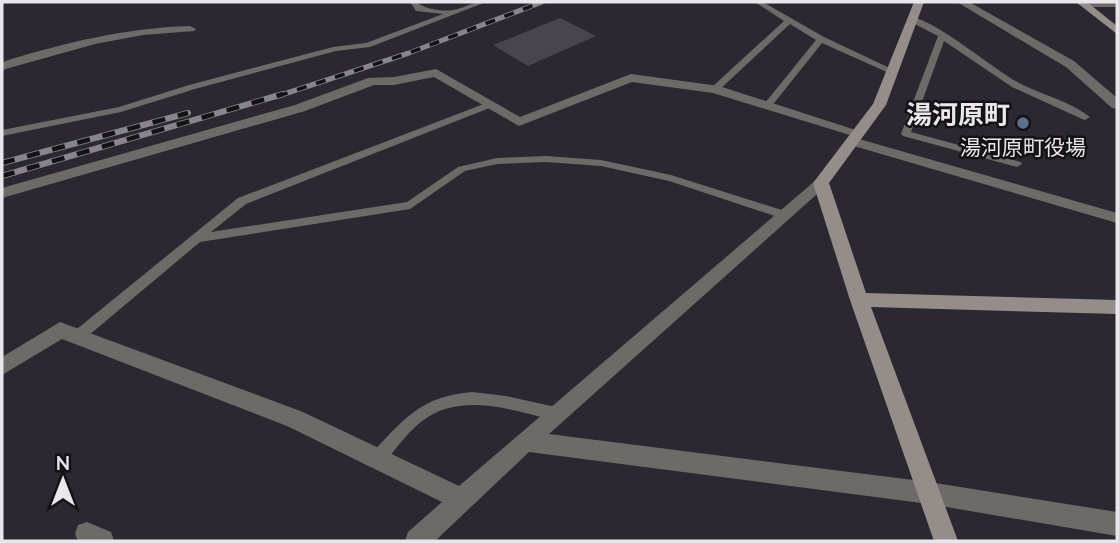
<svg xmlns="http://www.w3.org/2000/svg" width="1119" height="543" font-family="Mulish,'Noto Sans JP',sans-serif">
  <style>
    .building { fill: #49454e }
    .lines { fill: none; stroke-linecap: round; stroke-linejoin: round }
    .lane { fill: #6e6a67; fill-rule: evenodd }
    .street { fill: #6e6a67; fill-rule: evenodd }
    .secondary { fill: #958d8a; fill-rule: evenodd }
    .rail-far1-casing { stroke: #88858c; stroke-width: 5 }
    .rail-casing { stroke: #88858c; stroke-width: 6 }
    .rail-far1 { stroke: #141216; stroke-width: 3.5; stroke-dasharray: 10; stroke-linecap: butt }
    .rail { stroke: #141216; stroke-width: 4.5; stroke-dasharray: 13; stroke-linecap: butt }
    .service-dot { fill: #5c6f8a; stroke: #141216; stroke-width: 2.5 }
    .labels { text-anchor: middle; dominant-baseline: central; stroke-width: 5; stroke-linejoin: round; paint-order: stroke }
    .far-poi-label { font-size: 21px; fill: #e9e6ec; stroke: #141216 }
    .far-district-label { font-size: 26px; font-weight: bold; fill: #e9e6ec; stroke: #141216 }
  </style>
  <rect width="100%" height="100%" fill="#2c2831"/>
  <polygon class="building" points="560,18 596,36 528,66 493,45"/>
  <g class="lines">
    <g class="lane">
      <path d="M410,2H417C423,9 444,12 453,10C465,8 473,1 486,2L370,47L336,51L195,89L121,112L2,136V130L119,107L189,85L333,47L366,43L443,14L416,11Z"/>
      <polygon points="755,2 763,2 824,37 896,71 889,73 822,43 771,107 765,107 765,103 816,40 790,24 718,91 712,91 712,87 784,21"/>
      <path d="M909,17C933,17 995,71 1021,84C1043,95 1071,102 1090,117L1085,120L1082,119L1012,87L944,41L911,132L1021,162L1022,164L1017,167L903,136L901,134L938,36L909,21Z"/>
      <polygon points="489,102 492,103 492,107 246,204 211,232 407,202 458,167 497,158 546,156 601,160 671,175 788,212 790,215 784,219 669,181 601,166 546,162 497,164 465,171 410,209 200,242 82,341 77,342 72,341 70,337 72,333 238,198"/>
      <path d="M472,392L506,396L556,407L561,409L563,414L561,419L556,421C516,411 466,393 428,417C410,428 397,448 383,464L377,466L371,464L369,459L371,454C404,419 421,396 472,392Z"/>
    </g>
    <g class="street">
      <polygon points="957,2 969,2 1074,61 1117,98 1117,109 1112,108 1066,67"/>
      <polygon points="1079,2 1117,2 1117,7 1083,7 1078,4"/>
      <path d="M190,26L196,29L194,31L143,35L95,44L2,70V62C63,43 125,28 190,26Z"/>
      <polygon points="436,69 520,117 631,74 719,86 865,133 858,137 853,136 713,93 632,82 519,126 434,77 394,85 374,85 305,111 2,198 2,188 295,105 368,78 394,77"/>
      <polygon points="852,137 1117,213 1117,223 847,144 847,138"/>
      <polygon points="821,178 829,183 826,186 549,434 929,482 1117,512 1117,536 929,504 529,452 435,541 405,541 408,532 442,502 287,426 62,339 2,375 2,357 60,322 303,412 459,486 816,180"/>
      <polygon points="87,522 111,532 114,541 78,541 75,534 78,525"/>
    </g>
    <g class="secondary">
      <polygon points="914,2 924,2 886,105 829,183 866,293 1117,300 1117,314 871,307 958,541 934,541 850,300 813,183 873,104"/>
      <polygon points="1076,2 1087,2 1117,26 1117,34"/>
    </g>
    <defs>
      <polyline id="rail-far1" points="278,96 409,53 542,2"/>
      <g id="rail">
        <polyline points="2,163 188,113"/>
        <polyline points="2,176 283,94"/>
      </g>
    </defs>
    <use href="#rail-far1" class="rail-far1-casing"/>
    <use href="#rail" class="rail-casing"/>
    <use href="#rail-far1" class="rail-far1"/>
    <use href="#rail" class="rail"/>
  </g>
  <circle class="service-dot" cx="1023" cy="123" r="7"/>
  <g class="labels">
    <g class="far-poi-label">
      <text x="1023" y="147">湯河原町役場</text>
    </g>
    <g class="far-district-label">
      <text x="958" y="114">湯河原町</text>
    </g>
  </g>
  <rect width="1119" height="543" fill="none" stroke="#e9e6ec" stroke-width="7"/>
  <g transform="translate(63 480)" stroke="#141216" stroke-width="5" paint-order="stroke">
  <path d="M0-5L12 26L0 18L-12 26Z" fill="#e9e6ec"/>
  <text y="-10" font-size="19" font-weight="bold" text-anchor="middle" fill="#e9e6ec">N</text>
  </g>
</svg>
